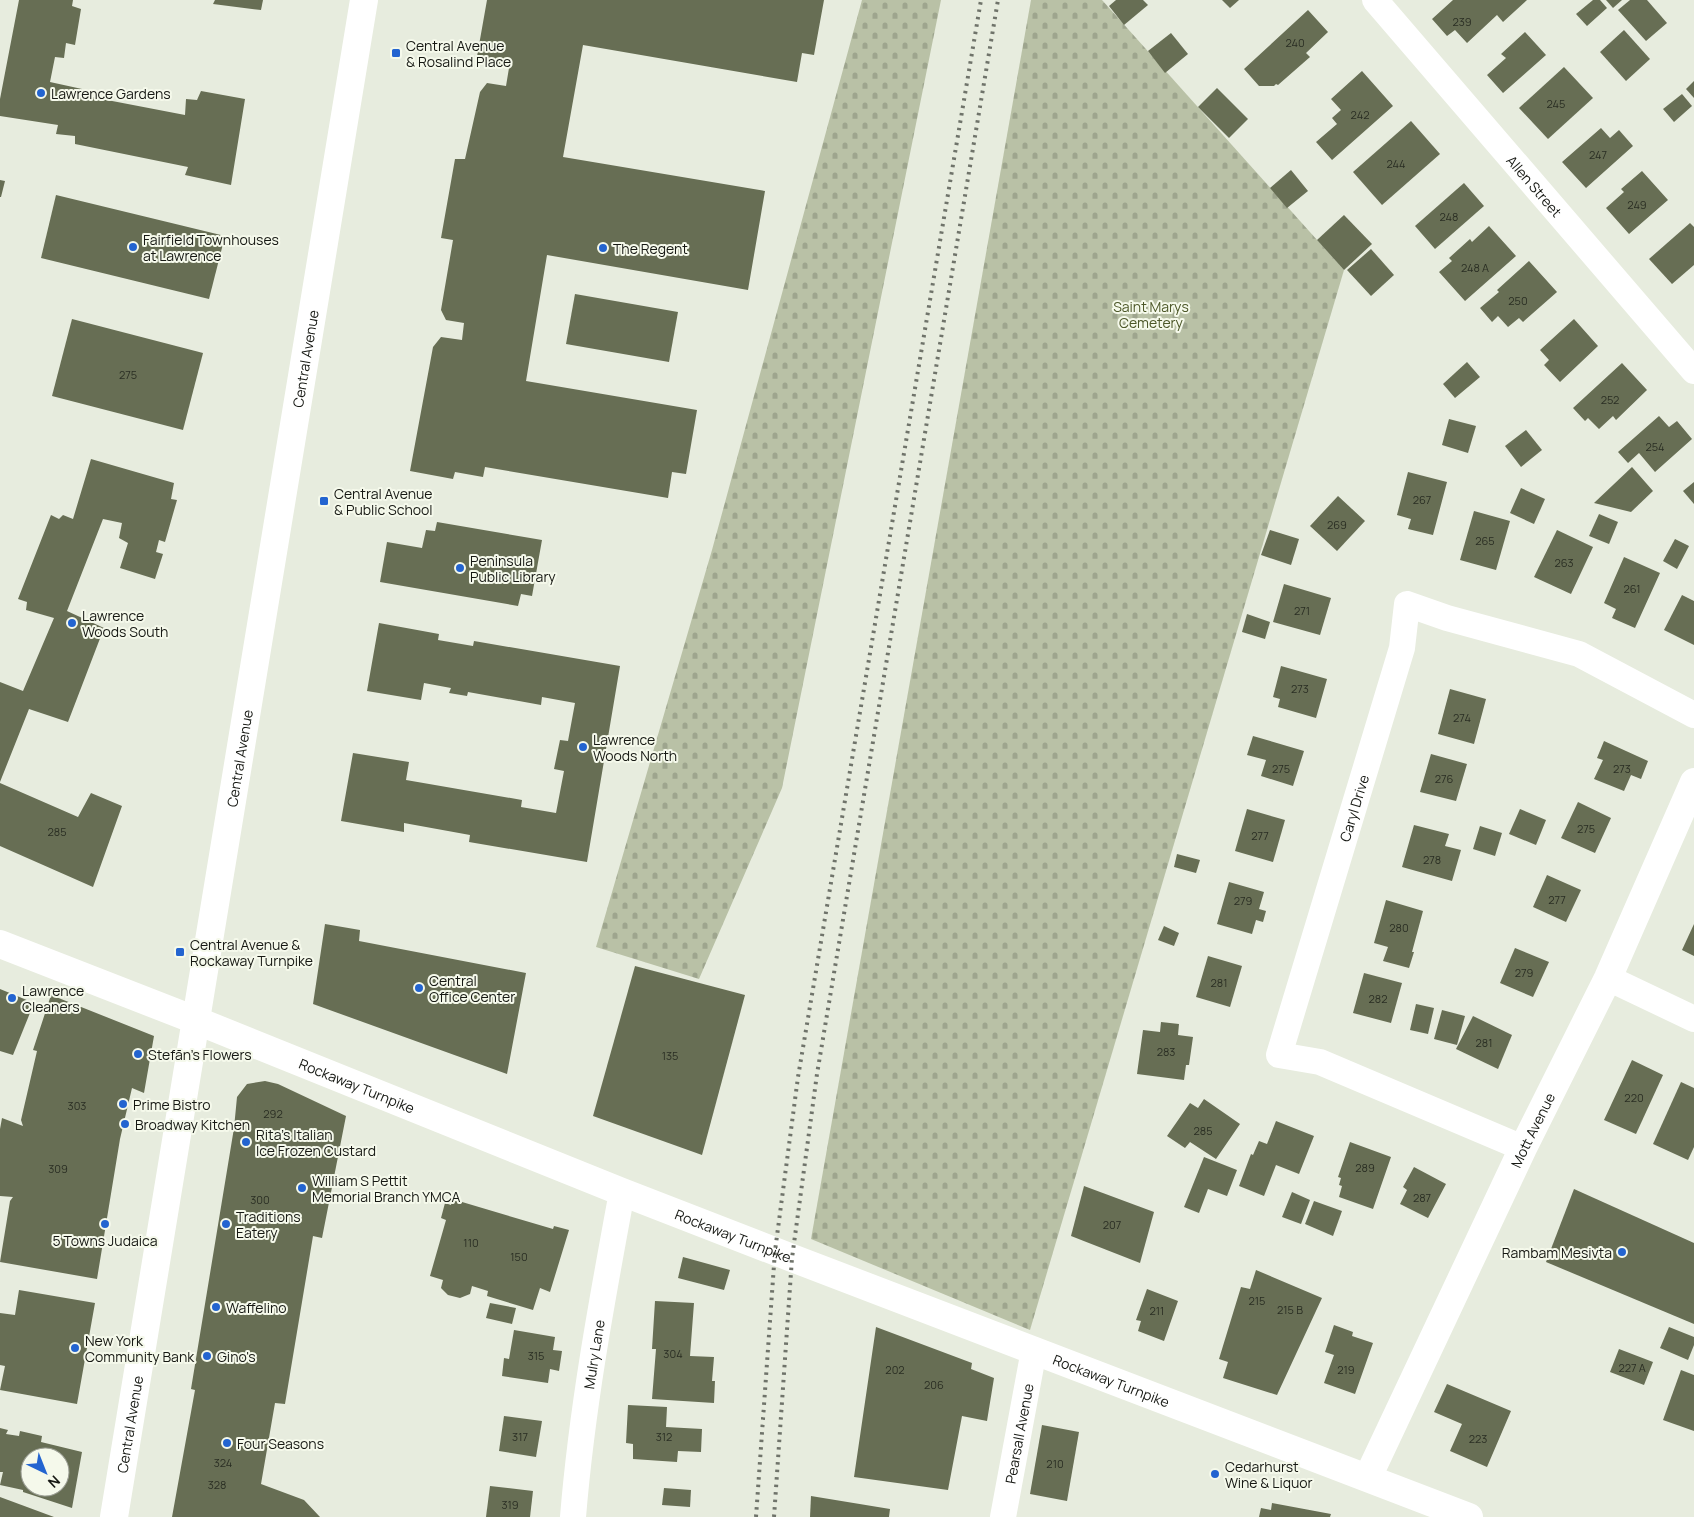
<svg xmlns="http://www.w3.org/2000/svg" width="1694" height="1517" font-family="Manrope,sans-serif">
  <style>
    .cemetery { fill: url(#cemetery-stones) }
    .building { fill: #676e54; fill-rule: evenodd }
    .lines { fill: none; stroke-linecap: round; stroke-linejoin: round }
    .street { stroke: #fff; stroke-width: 26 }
    .secondary { stroke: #fff; stroke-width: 28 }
    .rail { stroke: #6f736a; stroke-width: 4; stroke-dasharray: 2.5 5; stroke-linecap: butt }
    .poi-dot { fill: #2364d0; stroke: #f5f9eb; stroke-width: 2 }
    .labels { text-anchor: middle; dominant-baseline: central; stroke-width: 4; stroke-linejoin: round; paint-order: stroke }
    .number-label { font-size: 11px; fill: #2a2e23 }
    .poi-label { font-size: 14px; fill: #161813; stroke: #f5f9eb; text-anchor: start }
    .street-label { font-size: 14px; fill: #161813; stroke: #f5f9eb }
    .park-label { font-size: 14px; fill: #4c5728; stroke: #f5f9eb }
  </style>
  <defs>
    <pattern id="cemetery-stones" width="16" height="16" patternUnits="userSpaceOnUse" patternTransform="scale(1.25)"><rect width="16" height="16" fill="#b9c1a6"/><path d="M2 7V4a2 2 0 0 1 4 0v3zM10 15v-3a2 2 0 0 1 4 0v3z" fill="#9ea58e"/></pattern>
  </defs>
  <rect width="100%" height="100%" fill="#e7ecde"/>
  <g class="cemetery">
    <polygon points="862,0 941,0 782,788 699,979 596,947 712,550"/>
    <polygon points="1031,0 1102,0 1344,270 1030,1330 811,1239"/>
  </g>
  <g class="building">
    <polygon points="19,0 73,0 72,6 81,9 75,45 66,43 64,58 55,57 50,82 82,89 81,95 185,115 186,99 197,100 201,91 245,99 231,185 185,175 188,167 75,144 75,136 56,134 58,125 0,116 0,99"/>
    <polygon points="215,0 263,0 261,10 213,4"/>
    <polygon points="487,0 824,0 814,55 802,53 797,82 583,45 563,157 765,191 748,290 547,255 526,381 697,410 686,474 672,472 668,498 485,467 483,477 455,472 453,479 410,471 433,347 441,337 462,340 464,323 446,320 441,310 453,240 441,238 455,159 465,159 480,92 487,83 506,86 509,68 476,62"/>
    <polygon points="1116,0 1143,0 1148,5 1124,25 1109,6"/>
    <polygon points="1222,0 1239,0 1230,8"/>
    <polygon points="1453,0 1527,0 1503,22 1497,15 1467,43 1455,30 1447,36 1432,19"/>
    <polygon points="1593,0 1600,0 1607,8 1587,26 1576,14"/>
    <polygon points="1606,0 1622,0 1613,8"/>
    <polygon points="1630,0 1647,0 1667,23 1646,41 1618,10"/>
    <polygon points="1308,10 1328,32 1306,53 1310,57 1278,85 1276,84 1274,86 1259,86 1244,69"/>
    <polygon points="1624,30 1650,59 1626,81 1600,52"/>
    <polygon points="1525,32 1546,55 1503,93 1487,75 1506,58 1501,54"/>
    <polygon points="1171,33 1188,54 1165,73 1148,51"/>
    <polygon points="1564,67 1593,98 1548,139 1519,108"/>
    <polygon points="1362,71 1393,106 1332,160 1316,142 1337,124 1332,118 1341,110 1331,99"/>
    <polygon points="1694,81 1694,98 1686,89"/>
    <polygon points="1217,88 1248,119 1229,138 1198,107"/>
    <polygon points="1682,94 1692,106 1674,122 1663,109"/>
    <polygon points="1411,121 1440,154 1382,205 1353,172"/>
    <polygon points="1601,128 1610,138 1619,130 1633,146 1586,188 1562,162"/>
    <polygon points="1291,170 1308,191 1287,208 1270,188"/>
    <polygon points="1642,171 1668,200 1629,234 1606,208 1624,192 1621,189"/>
    <polygon points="0,180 5,181 1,197 0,197"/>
    <polygon points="1464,183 1484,206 1435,249 1415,226"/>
    <polygon points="56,195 225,236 209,299 41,258"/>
    <polygon points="1344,215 1372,244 1344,270 1317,240"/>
    <polygon points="1690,223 1694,227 1694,265 1672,284 1649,259"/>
    <polygon points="1489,226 1516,256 1465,301 1439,272 1452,261 1449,258 1470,239 1472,242"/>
    <polygon points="1371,249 1394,275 1371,296 1347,270"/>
    <polygon points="1529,261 1557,292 1523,322 1519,318 1508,327 1498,316 1492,322 1480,308 1499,292 1497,290"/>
    <polygon points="575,294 678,312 669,362 566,344"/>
    <polygon points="72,319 203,353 183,430 52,396"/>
    <polygon points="1574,319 1598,346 1560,382 1544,365 1549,360 1540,350"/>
    <polygon points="1467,362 1480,377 1455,398 1443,384"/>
    <polygon points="1622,363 1647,390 1616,420 1613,416 1599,429 1588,418 1585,421 1573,408"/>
    <polygon points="1659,416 1669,427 1677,421 1692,439 1655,472 1639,453 1628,463 1618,452"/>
    <polygon points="1449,419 1476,426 1468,453 1442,445"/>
    <polygon points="1526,430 1542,450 1521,467 1505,446"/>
    <polygon points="91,459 174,483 171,499 177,500 165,542 159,540 156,552 163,554 155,579 120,568 128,543 119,538 122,523 103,519 67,611 104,628 68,722 29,709 0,782 0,682 23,691 54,618 26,610 27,602 18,599 51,515 59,519 63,515 73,519"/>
    <polygon points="1632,467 1653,491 1631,512 1594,503"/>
    <polygon points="1408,472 1447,482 1433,535 1408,529 1411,519 1397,515"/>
    <polygon points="1694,482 1694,504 1683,491"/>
    <polygon points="1521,488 1545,499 1534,524 1510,513"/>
    <polygon points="1338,496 1365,521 1337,551 1310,526"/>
    <polygon points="1474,511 1510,521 1496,570 1460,560"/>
    <polygon points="1599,514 1618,522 1609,544 1589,536"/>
    <polygon points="437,522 542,540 532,596 521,594 518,606 380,582 387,542 422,548 426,530 435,531"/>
    <polygon points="1270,530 1299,539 1291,565 1261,555"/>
    <polygon points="1557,530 1593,547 1571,594 1534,577"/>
    <polygon points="1675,539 1689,546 1677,569 1663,561"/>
    <polygon points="1624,557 1660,573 1635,628 1612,618 1616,609 1604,603"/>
    <polygon points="1284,584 1331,598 1320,635 1273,622"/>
    <polygon points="1682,595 1694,601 1694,645 1664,630"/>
    <polygon points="1247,614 1270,622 1265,639 1242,632"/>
    <polygon points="379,623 439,634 438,640 473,646 474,641 620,666 587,862 469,842 470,835 404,823 404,832 341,821 353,753 409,762 406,780 522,800 521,807 556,813 564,771 554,769 560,740 568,741 575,703 542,697 541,705 468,692 467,696 449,693 451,688 424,683 421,700 367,691"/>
    <polygon points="1281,666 1327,679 1316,718 1278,707 1280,699 1273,697"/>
    <polygon points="1450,689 1486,699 1474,744 1438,734"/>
    <polygon points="1253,736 1304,751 1293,786 1261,776 1266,760 1247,755"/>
    <polygon points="1604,741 1648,761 1641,779 1631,775 1624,791 1594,779 1603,760 1597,758"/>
    <polygon points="1431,754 1467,764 1456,801 1420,792"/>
    <polygon points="0,783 78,817 91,793 122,806 93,887 0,846"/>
    <polygon points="1578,802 1611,818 1595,853 1561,838"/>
    <polygon points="1247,809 1285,820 1273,862 1235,851"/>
    <polygon points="1520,809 1546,820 1536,845 1509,834"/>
    <polygon points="1414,825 1449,834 1445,846 1461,850 1452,881 1402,867"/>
    <polygon points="1480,826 1502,833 1495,856 1473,849"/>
    <polygon points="1177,854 1200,860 1196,873 1174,867"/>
    <polygon points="1547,875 1581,890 1566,922 1533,907"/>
    <polygon points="1229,882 1264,892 1259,909 1266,911 1263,922 1256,920 1252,934 1217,924"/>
    <polygon points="1386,900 1423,911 1412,952 1414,952 1409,968 1383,961 1388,947 1374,943"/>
    <polygon points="325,924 360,930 359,941 526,973 507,1074 313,1004"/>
    <polygon points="1694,924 1694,956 1682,950"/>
    <polygon points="1164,926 1179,933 1174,946 1158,940"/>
    <polygon points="1515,948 1549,962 1533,997 1500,983"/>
    <polygon points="1208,956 1242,966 1230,1007 1196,997"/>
    <polygon points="635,966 745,995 702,1155 593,1116"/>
    <polygon points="1364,973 1402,983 1391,1023 1353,1013"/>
    <polygon points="0,989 34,1003 13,1055 0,1051"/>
    <polygon points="51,995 154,1036 144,1093 132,1088 120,1139 97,1279 0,1262 10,1201 13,1197 0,1196 0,1129 2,1118 23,1126 21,1120 37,1051 33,1050"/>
    <polygon points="1416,1004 1434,1008 1428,1034 1410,1030"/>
    <polygon points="1442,1010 1465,1016 1457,1045 1434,1039"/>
    <polygon points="1473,1016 1512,1035 1498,1069 1456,1049"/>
    <polygon points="1161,1022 1179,1024 1178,1035 1193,1037 1189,1065 1186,1065 1184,1080 1137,1074 1143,1030 1160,1032"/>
    <polygon points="1632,1060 1663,1075 1636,1134 1604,1120"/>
    <polygon points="265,1081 278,1084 346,1116 322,1238 313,1236 285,1404 275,1403 261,1484 304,1500 320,1517 172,1517 195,1390 191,1389 234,1128 237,1097 247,1084"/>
    <polygon points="1681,1082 1694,1088 1694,1147 1688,1160 1653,1144"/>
    <polygon points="1204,1099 1240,1124 1216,1159 1190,1142 1185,1148 1167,1136 1190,1103 1198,1108"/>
    <polygon points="1276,1121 1314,1136 1299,1174 1276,1165 1264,1196 1239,1186 1251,1154 1253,1155 1259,1141 1267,1144"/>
    <polygon points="1350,1142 1391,1157 1373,1209 1339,1197 1342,1186 1339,1185 1341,1178 1338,1177"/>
    <polygon points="1204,1157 1237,1170 1227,1196 1208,1189 1199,1213 1184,1207"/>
    <polygon points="1414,1167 1446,1184 1428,1218 1400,1204 1407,1190 1403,1187"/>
    <polygon points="1084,1186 1154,1212 1140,1263 1071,1236"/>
    <polygon points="1574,1189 1694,1243 1694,1324 1546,1262"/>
    <polygon points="1292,1192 1310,1200 1301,1224 1282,1217"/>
    <polygon points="452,1199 553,1229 554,1226 569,1230 550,1292 540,1288 533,1310 487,1296 488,1291 472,1286 470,1294 460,1298 448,1295 441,1288 443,1280 430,1276 446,1220 441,1218 445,1203 451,1205"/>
    <polygon points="1314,1201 1342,1211 1333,1236 1305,1224"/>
    <polygon points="683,1257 730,1270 724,1290 678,1278"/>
    <polygon points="1256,1270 1322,1298 1277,1395 1223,1378 1228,1362 1219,1359 1241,1287 1250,1289"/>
    <polygon points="1147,1289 1178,1301 1164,1341 1138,1331 1141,1321 1136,1320"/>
    <polygon points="19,1290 95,1303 77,1404 0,1390 5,1366 0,1365 0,1313 15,1315"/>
    <polygon points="655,1301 694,1303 690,1356 714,1357 712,1381 715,1381 714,1403 652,1399 656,1349 652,1349"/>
    <polygon points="490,1303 516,1308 512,1324 486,1318"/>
    <polygon points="1334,1325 1353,1332 1352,1336 1373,1343 1355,1394 1324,1383 1334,1355 1325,1352"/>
    <polygon points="876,1327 972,1363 971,1369 994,1378 987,1421 962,1416 948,1490 854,1477"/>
    <polygon points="1669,1327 1694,1337 1694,1345 1688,1360 1660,1348"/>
    <polygon points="514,1330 555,1337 553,1350 562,1351 559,1371 550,1369 548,1383 502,1376 504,1358 509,1359"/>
    <polygon points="1619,1349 1653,1362 1644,1385 1610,1372"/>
    <polygon points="1681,1370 1694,1375 1694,1431 1663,1420"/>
    <polygon points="1447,1384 1511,1411 1487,1467 1450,1451 1462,1424 1434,1412"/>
    <polygon points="628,1405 667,1407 666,1427 702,1429 701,1452 678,1451 677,1462 633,1459 633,1444 626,1443"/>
    <polygon points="504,1416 542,1421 536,1457 499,1451"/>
    <polygon points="1042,1425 1079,1432 1067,1501 1030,1494"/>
    <path d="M0,1428L8,1430L6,1434L19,1436L20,1431L42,1436L41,1442L82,1452L72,1508L23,1492V1490L0,1485L3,1472H0ZM30,1457H60V1487H30Z"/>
    <polygon points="490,1486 533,1491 530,1517 486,1517"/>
    <polygon points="664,1488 691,1490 690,1507 662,1505"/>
    <polygon points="811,1496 890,1509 889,1517 810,1517"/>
    <polygon points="0,1497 54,1517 0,1517"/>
    <polygon points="1272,1503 1331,1514 1330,1517 1259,1517 1261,1508 1271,1510"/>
  </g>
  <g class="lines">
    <g class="street">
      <path id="s1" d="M1375,0L1694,371"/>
      <polyline points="1608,978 1694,1019"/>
      <path id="s2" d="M1523,1148L1320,1062L1279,1055L1402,648L1407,604L1447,618L1579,654L1694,715"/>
      <path id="s3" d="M573,1517C582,1407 602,1300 622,1192"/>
      <path id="s4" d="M1003,1517L1034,1350"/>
    </g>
    <g class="secondary">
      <path id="s5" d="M0,944L195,1020L622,1192L792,1258L1469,1517"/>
      <path id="s6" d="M1368,1477L1523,1148L1608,978L1694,782"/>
      <path id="s7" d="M114,1517L364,0"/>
    </g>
    <g class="rail">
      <polyline points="756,1517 775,1251 798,1077 981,0"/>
      <polyline points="774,1517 792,1258 817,1074 998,0"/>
    </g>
  </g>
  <g class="poi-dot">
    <rect x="391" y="48" width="10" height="10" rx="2.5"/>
    <circle cx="41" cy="93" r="5"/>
    <circle cx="133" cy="247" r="5"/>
    <circle cx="603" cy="248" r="5"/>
    <rect x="319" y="496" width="10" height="10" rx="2.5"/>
    <circle cx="460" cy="568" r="5"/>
    <circle cx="72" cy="623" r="5"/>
    <circle cx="583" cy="747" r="5"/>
    <rect x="175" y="947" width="10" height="10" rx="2.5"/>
    <circle cx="419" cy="988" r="5"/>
    <circle cx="12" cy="998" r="5"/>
    <circle cx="138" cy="1054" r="5"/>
    <circle cx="123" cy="1104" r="5"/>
    <circle cx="125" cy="1124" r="5"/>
    <circle cx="246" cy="1142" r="5"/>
    <circle cx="302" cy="1188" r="5"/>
    <circle cx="105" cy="1224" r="5"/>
    <circle cx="226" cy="1224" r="5"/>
    <circle cx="1622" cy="1252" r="5"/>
    <circle cx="216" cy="1307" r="5"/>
    <circle cx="75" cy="1348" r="5"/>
    <circle cx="207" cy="1356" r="5"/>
    <circle cx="227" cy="1443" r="5"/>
    <circle cx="1215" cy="1474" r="5"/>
  </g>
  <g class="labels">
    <g class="number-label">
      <text x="1462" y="21">239</text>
      <text x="1295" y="42">240</text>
      <text x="1556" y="103">245</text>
      <text x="1360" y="114">242</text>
      <text x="1598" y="154">247</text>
      <text x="1396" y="163">244</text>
      <text x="1637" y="204">249</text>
      <text x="1449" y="216">248</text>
      <text x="1475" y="267">248 A</text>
      <text x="1518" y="300">250</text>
      <text x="128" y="374">275</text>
      <text x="1610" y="399">252</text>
      <text x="1655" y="446">254</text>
      <text x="1422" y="499">267</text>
      <text x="1337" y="524">269</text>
      <text x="1485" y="540">265</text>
      <text x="1564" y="562">263</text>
      <text x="1632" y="588">261</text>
      <text x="1302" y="610">271</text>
      <text x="1300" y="688">273</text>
      <text x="1462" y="717">274</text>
      <text x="1281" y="768">275</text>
      <text x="1622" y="768">273</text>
      <text x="1444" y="778">276</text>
      <text x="1586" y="828">275</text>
      <text x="57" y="831">285</text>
      <text x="1260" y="835">277</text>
      <text x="1432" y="859">278</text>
      <text x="1557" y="899">277</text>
      <text x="1243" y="900">279</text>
      <text x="1399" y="927">280</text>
      <text x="1524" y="972">279</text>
      <text x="1219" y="982">281</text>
      <text x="1378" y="998">282</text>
      <text x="1484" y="1042">281</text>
      <text x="1166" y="1051">283</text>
      <text x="670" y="1055">135</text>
      <text x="1634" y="1097">220</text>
      <text x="77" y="1105">303</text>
      <text x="273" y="1113">292</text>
      <text x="1203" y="1130">285</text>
      <text x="1365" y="1167">289</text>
      <text x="58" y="1168">309</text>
      <text x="1422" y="1197">287</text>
      <text x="260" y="1199">300</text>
      <text x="1112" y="1224">207</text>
      <text x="471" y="1242">110</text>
      <text x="519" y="1256">150</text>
      <text x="1257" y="1300">215</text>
      <text x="1290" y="1309">215 B</text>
      <text x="1157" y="1310">211</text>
      <text x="673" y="1353">304</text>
      <text x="536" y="1355">315</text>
      <text x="1632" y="1367">227 A</text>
      <text x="895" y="1369">202</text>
      <text x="1346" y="1369">219</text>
      <text x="934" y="1384">206</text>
      <text x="520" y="1436">317</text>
      <text x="664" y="1436">312</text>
      <text x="1478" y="1438">223</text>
      <text x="223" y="1462">324</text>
      <text x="1055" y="1463">210</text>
      <text x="217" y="1484">328</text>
      <text x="510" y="1504">319</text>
    </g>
    <g class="poi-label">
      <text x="406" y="45">Central Avenue<tspan x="406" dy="16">&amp; Rosalind Place</tspan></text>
      <text x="51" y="93">Lawrence Gardens</text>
      <text x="143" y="239">Fairfield Townhouses<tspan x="143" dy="16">at Lawrence</tspan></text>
      <text x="613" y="248">The Regent</text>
      <text x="334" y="493">Central Avenue<tspan x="334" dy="16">&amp; Public School</tspan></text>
      <text x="470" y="560">Peninsula<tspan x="470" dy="16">Public Library</tspan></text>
      <text x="82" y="615">Lawrence<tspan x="82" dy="16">Woods South</tspan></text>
      <text x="593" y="739">Lawrence<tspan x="593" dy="16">Woods North</tspan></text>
      <text x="190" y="944">Central Avenue &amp;<tspan x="190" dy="16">Rockaway Turnpike</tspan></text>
      <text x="429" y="980">Central<tspan x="429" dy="16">Office Center</tspan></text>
      <text x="22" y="990">Lawrence<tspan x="22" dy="16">Cleaners</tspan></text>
      <text x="148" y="1054">Stefān's Flowers</text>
      <text x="133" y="1104">Prime Bistro</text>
      <text x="135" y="1124">Broadway Kitchen</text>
      <text x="256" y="1134">Rita's Italian<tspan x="256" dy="16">Ice Frozen Custard</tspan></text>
      <text x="312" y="1180">William S Pettit<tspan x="312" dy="16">Memorial Branch YMCA</tspan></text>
      <text x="236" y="1216">Traditions<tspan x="236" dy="16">Eatery</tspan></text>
      <text x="105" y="1240" text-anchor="middle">5 Towns Judaica</text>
      <text x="1612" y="1252" text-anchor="end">Rambam Mesivta</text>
      <text x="226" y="1307">Waffelino</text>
      <text x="85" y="1340">New York<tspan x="85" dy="16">Community Bank</tspan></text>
      <text x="217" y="1356">Gino's</text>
      <text x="237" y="1443">Four Seasons</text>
      <text x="1225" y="1466">Cedarhurst<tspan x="1225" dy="16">Wine &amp; Liquor</tspan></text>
    </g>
    <g class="street-label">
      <text stroke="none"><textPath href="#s1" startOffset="245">Allen Street</textPath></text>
      <text stroke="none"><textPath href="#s7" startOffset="1174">Central Avenue</textPath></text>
      <text stroke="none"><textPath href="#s7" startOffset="769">Central Avenue</textPath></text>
      <text stroke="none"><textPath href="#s2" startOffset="520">Caryl Drive</textPath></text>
      <text stroke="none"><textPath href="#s5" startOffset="384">Rockaway Turnpike</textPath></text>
      <text stroke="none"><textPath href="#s6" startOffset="384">Mott Avenue</textPath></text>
      <text stroke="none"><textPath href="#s5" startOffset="789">Rockaway Turnpike</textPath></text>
      <text stroke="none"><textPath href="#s3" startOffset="164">Mulry Lane</textPath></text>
      <text stroke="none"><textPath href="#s5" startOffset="1194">Rockaway Turnpike</textPath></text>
      <text stroke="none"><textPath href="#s7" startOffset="94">Central Avenue</textPath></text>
      <text stroke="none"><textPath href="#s4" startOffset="85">Pearsall Avenue</textPath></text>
    </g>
    <g class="park-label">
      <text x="1151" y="306">Saint Marys<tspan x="1151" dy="16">Cemetery</tspan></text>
    </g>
  </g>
  <g transform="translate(45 1472) rotate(137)"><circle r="24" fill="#f5f9eb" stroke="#9c9f95"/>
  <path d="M0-4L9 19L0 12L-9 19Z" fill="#2364d0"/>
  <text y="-8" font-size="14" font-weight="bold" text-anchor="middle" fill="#161813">N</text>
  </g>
</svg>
